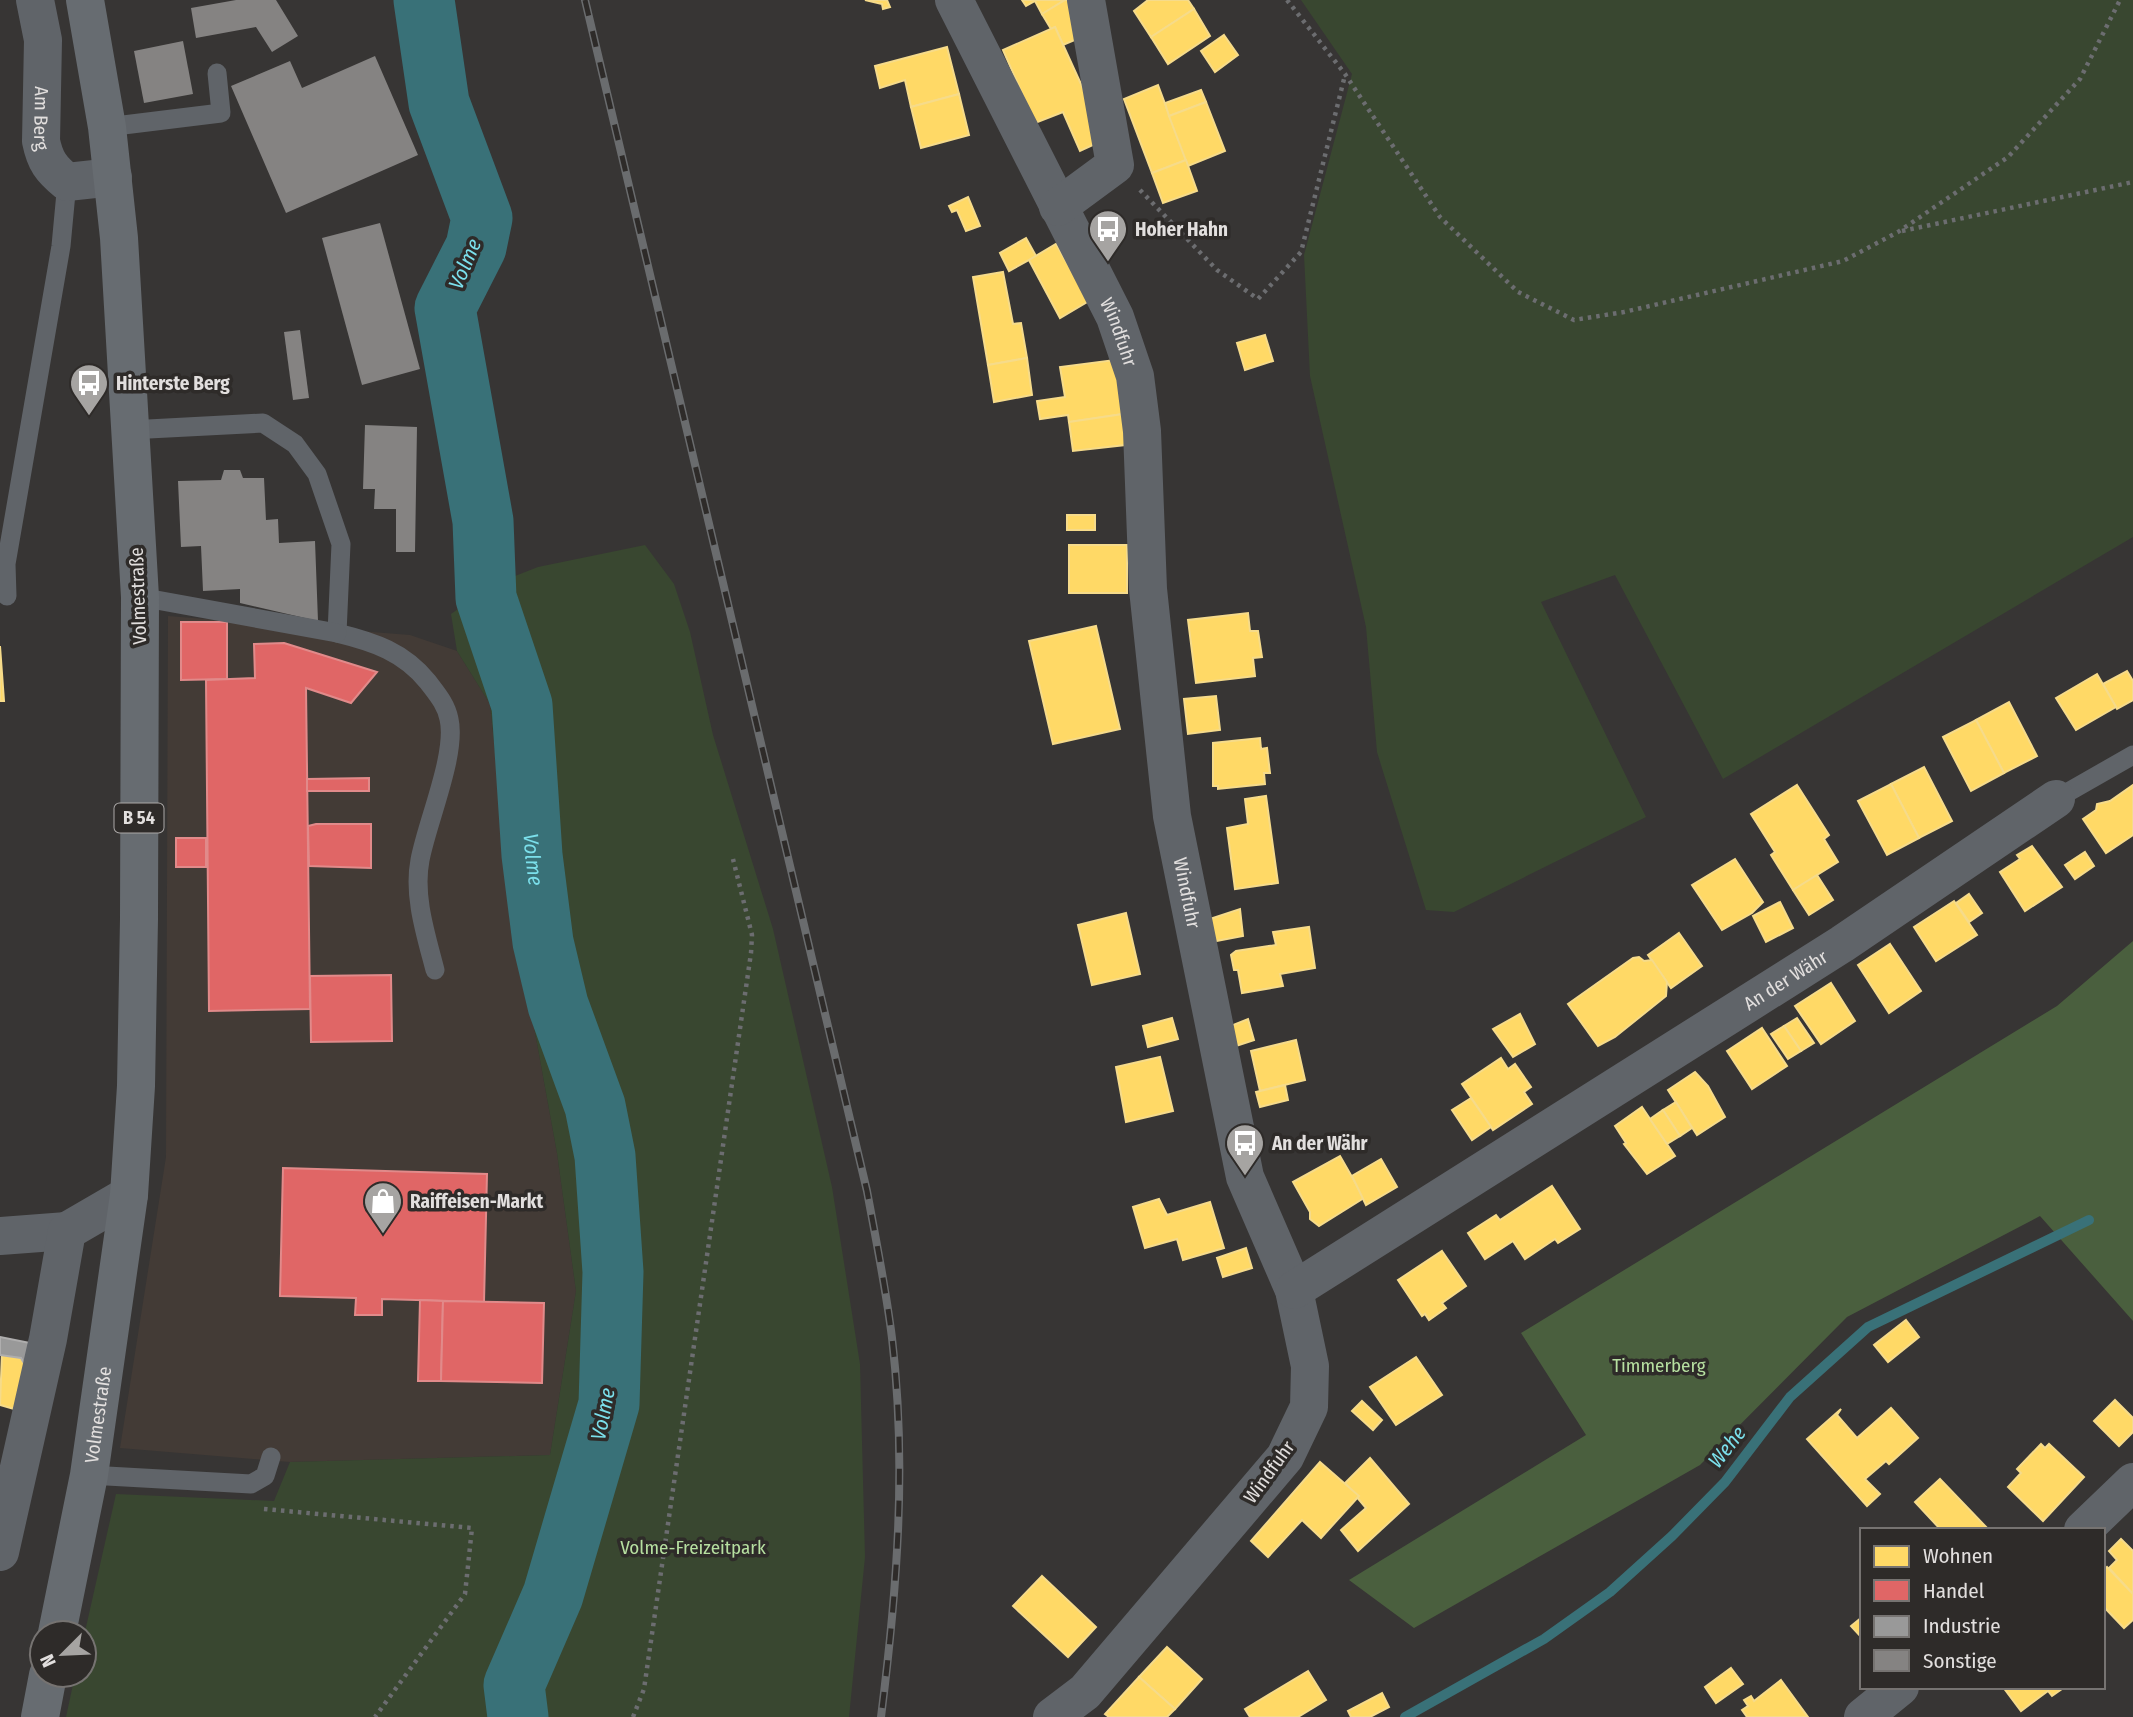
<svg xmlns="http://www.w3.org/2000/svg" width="2133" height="1717" font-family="'Fira Sans Condensed',sans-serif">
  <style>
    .built { fill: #433b36 }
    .green { fill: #394730 }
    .forest { fill: #4a5f3e }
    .homes { fill: #ffd966; stroke: #f6db8a; stroke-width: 2 }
    .shops { fill: #e06666; stroke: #e18a8a; stroke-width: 2 }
    .industry { fill: #999; stroke: #afaeae; stroke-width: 2 }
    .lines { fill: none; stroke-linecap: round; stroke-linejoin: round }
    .stream { stroke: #397178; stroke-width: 10 }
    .river { stroke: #397178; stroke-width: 61 }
    .building { fill: #858382 }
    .path { stroke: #6c6d70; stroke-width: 4.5; stroke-dasharray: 3.5 5; stroke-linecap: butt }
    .service { stroke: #606469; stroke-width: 19 }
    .minor { stroke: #606469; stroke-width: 38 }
    .primary { stroke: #676c71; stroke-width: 38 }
    .rail-casing { stroke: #6a6c6e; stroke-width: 8 }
    .rail { stroke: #2e2b29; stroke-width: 5; stroke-dasharray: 16; stroke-linecap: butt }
    .labels { text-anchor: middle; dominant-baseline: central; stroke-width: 7; stroke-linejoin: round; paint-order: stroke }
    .shield { fill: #2e2b29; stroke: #aca9a8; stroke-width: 2 }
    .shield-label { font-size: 18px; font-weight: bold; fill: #e2dfde }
    .street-label { font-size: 19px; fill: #e2dfde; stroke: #2e2b29 }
    .poi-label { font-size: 19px; font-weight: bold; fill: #e2dfde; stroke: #2e2b29; text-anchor: start }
    .park-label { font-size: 19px; fill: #b6dfa0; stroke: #2e2b29 }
    .water-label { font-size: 21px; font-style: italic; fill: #7bdfeb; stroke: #2e2b29 }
  </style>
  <rect width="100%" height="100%" fill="#373534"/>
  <polygon class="built" points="168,616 410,635 457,651 490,704 510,895 557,1153 576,1291 550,1455 290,1462 120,1448 166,1157"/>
  <g class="green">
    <polygon points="1301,0 2133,0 2133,537 1723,779 1615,575 1541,602 1646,817 1454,912 1426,910 1377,752 1366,627 1310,376 1304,255 1352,74"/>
    <polygon points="645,545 674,584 690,632 713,735 773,929 832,1187 860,1364 865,1557 849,1717 66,1717 75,1675 84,1675 84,1636 116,1494 274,1501 290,1462 550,1455 576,1291 557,1153 510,895 490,704 457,651 451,614 492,585 538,567"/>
  </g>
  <polygon class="forest" points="2133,941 2133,1321 2040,1216 1847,1317 1700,1465 1414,1628 1349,1580 1586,1435 1521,1333 2057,1006"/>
  <g class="homes">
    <polygon points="865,0 887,0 890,7 883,9 882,4"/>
    <polygon points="1022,0 1065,0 1042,14 1035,1 1026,6"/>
    <polygon points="1065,0 1077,0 1089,34 1063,45 1055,27 1051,29 1042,14"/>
    <polygon points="1148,0 1188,0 1194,9 1151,37 1134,11"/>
    <polygon points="1194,9 1210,36 1168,64 1151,37"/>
    <polygon points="1055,27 1106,139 1080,151 1063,112 1035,123 1003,50"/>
    <polygon points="1224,35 1238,55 1215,72 1201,51"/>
    <polygon points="947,47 959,94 911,107 905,80 880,88 875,66"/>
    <polygon points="1158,85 1186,160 1152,173 1124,99"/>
    <polygon points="1201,90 1206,102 1169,116 1165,103"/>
    <polygon points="959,94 969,135 921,148 911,107"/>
    <polygon points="1206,102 1225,151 1188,166 1169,116"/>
    <polygon points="1186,160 1197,191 1163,203 1152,173"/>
    <polygon points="968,197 980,226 966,231 957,210 952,212 949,206"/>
    <polygon points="1026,238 1036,256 1009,271 1000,253"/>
    <polygon points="1056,244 1089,301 1060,318 1029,260"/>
    <polygon points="1003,272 1013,324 1021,323 1027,358 988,365 973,277"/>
    <polygon points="1265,335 1273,361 1245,370 1237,343"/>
    <polygon points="1027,358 1032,395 994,402 988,365"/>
    <polygon points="1122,359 1130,413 1069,422 1068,415 1040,419 1037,401 1065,397 1060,367"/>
    <polygon points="1130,413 1134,444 1073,451 1069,422"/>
    <rect x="1067" y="515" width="28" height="15"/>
    <rect x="1069" y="545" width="58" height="48"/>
    <polygon points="1248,613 1250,631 1258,631 1262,657 1253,658 1255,676 1196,683 1188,620"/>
    <polygon points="1096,626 1120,729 1053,744 1029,641"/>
    <polygon points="0,646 4,701 0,701"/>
    <polygon points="2127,671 2133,681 2133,700 2117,709 2103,684"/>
    <polygon points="2097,674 2116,707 2076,730 2056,698"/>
    <polygon points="1216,696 1220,730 1188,734 1184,699"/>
    <polygon points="2009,702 2037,756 2004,773 1976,720"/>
    <polygon points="1976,720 2004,773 1971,791 1943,737"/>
    <polygon points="1260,738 1261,749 1267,748 1270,773 1264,773 1265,784 1218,789 1218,786 1213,786 1213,743"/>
    <polygon points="1924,767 1952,821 1919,838 1891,784"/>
    <polygon points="1891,784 1919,838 1887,855 1858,801"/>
    <polygon points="1797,785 1829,835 1824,839 1838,862 1793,890 1771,855 1775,852 1751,814"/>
    <polygon points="2133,785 2133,835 2106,853 2083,819 2096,810 2097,804 2110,801"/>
    <polygon points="1266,796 1278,883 1235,889 1227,828 1248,824 1245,799"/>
    <polygon points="2032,846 2062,887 2025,911 2000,872 2020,859 2017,855"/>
    <polygon points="2085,852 2094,866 2075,879 2065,865"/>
    <polygon points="1735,859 1763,902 1752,913 1722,930 1692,885"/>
    <polygon points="1817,875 1833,900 1809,915 1793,890"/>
    <polygon points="1969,894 1982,913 1969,922 1956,903"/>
    <polygon points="1954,901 1977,935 1936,961 1914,927"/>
    <polygon points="1780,902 1793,928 1766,942 1753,916"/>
    <polygon points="1240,909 1243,936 1211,942 1207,920"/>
    <polygon points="1126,913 1140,974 1092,985 1078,925"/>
    <polygon points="1309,927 1315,968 1280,974 1283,986 1242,993 1238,970 1234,970 1231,955 1236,951 1276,945 1273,932"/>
    <polygon points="1679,933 1702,966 1671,988 1648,955"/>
    <polygon points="1890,944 1921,991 1889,1013 1858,965"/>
    <polygon points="1639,957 1644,961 1652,960 1667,982 1666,996 1615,1037 1598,1046 1568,1004 1633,958"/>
    <polygon points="1831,983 1855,1021 1821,1044 1795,1006"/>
    <polygon points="1520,1014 1535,1044 1513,1057 1493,1029"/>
    <polygon points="1172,1018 1178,1039 1148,1047 1143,1026"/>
    <polygon points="1797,1018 1814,1043 1801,1051 1784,1026"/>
    <polygon points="1248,1019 1254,1040 1224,1050 1221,1030"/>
    <polygon points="1784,1026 1801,1051 1788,1059 1771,1034"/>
    <polygon points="1762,1028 1787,1066 1752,1089 1727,1051"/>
    <polygon points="1296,1040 1305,1080 1260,1091 1251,1051"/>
    <polygon points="1160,1057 1173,1111 1126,1122 1116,1067"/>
    <polygon points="1501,1058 1508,1069 1515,1064 1531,1087 1524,1092 1532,1104 1493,1130 1462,1084"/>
    <polygon points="1695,1072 1708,1086 1725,1117 1697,1135 1668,1090"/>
    <polygon points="1285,1085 1288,1100 1260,1107 1256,1092"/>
    <polygon points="1471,1098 1491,1127 1472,1140 1452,1110"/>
    <polygon points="1676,1102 1692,1128 1680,1136 1663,1110"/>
    <polygon points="1642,1107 1675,1156 1647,1174 1624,1144 1626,1143 1615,1126"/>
    <polygon points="1663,1110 1680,1136 1667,1144 1650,1119"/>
    <polygon points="1340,1156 1364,1198 1319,1226 1310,1219 1310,1212 1293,1182"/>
    <polygon points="1381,1159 1397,1187 1366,1205 1352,1176"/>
    <polygon points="1552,1186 1580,1229 1558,1243 1555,1239 1525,1259 1513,1241 1485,1259 1468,1233 1496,1215 1500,1220"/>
    <polygon points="1159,1199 1167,1215 1210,1202 1224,1248 1183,1260 1177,1239 1145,1248 1133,1207"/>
    <polygon points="1246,1248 1252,1268 1223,1277 1217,1258"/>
    <polygon points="1442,1251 1466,1286 1442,1303 1446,1308 1429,1320 1425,1314 1422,1316 1398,1280"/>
    <polygon points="1906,1320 1919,1337 1888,1362 1874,1345"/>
    <polygon points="2,1353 21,1358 25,1365 14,1409 0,1405"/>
    <polygon points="1416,1357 1442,1395 1396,1425 1370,1387"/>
    <polygon points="2115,1400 2133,1418 2133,1432 2119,1446 2094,1421"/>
    <polygon points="1362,1401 1382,1420 1373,1430 1352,1411"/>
    <polygon points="1891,1408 1918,1438 1889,1464 1886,1461 1865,1479 1880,1494 1867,1506 1807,1439 1841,1409 1837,1415 1857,1438"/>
    <polygon points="2041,1444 2045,1448 2049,1444 2084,1477 2043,1521 2008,1487 2021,1473 2017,1469"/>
    <polygon points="1370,1458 1409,1504 1358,1551 1341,1530 1366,1508 1345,1483"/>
    <polygon points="1320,1462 1359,1496 1321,1538 1302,1520 1268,1557 1251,1541"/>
    <polygon points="1940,1479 1989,1530 1941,1530 1915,1502"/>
    <polygon points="2121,1539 2133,1551 2133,1594 2109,1568 2117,1560 2109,1551"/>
    <polygon points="2107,1567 2133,1594 2133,1620 2124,1628 2103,1606 2103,1571"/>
    <polygon points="1042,1576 1096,1627 1068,1657 1013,1606"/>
    <polygon points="1862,1617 1862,1638 1851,1626"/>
    <polygon points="1167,1647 1202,1679 1175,1709 1139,1677"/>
    <polygon points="1731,1668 1743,1684 1716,1703 1705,1687"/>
    <polygon points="1308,1671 1326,1700 1298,1717 1250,1717 1245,1709"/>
    <polygon points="1139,1677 1175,1709 1167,1717 1109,1717 1105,1714"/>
    <polygon points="1781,1680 1808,1717 1747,1717 1742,1710 1748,1706 1744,1700 1751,1696 1754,1701"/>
    <polygon points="2003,1687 2061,1687 2062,1689 2052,1696 2048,1691 2021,1711"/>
    <polygon points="1382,1693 1389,1707 1370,1717 1351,1717 1348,1711"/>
  </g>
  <g class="shops">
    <polygon points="181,622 227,622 227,679 181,680"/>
    <polygon points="284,643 377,672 351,703 306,688 310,1009 209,1011 206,680 255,678 254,644"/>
    <polygon points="369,778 369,791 307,791 307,779"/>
    <polygon points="316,824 371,824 371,868 309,866 308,826"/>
    <rect x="176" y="838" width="30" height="29"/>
    <polygon points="391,975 392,1041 311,1042 310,976"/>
    <polygon points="283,1168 487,1174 484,1302 382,1299 382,1315 355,1315 356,1298 280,1296"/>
    <polygon points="420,1300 443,1301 441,1381 418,1381"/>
    <polygon points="443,1301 544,1303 542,1383 441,1381"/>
  </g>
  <polygon class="industry" points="0,1337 30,1343 25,1365 21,1358 0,1355"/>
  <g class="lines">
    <polyline class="stream" points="1405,1717 1544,1639 1610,1592 1672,1536 1725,1482 1790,1397 1868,1327 2089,1220"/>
    <path class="river" id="s1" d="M424,0L439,103L482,218L476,247L445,308L483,521L486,598L522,705L532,855L543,942L558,1005L595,1106L605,1156L613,1272L609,1404L553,1595L514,1685L518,1717"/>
  </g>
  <g class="building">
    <polygon points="236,0 276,0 298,36 272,52 256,27 196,38 191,8"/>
    <polygon points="183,41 193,94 144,103 134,51"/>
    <polygon points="375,56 418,155 286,213 231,86 290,61 302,88"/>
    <polygon points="380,223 420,369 362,385 322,238"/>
    <polygon points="300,330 309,398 293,400 284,332"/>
    <polygon points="365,425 417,427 415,552 396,552 396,509 374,509 375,489 363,489"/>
    <polygon points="224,470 240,470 243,478 264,478 266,520 278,519 279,543 315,541 318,621 240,603 240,589 203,591 201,546 181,547 178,481 221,480"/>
  </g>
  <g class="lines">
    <g class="path">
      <polyline points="1287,0 1345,74 1440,217 1518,292 1574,320 1624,312 1843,261 1898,232 2008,157 2080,79 2120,0"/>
      <polyline points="1140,190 1217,270 1258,299 1301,252 1345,75"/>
      <polyline points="1902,231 2133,182"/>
      <polyline points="264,1509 472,1528 465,1594 375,1717"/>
      <polyline points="633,1717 644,1689 751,953 752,935 733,859"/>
    </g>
    <g class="service">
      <polyline points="107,127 221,113 217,73"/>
      <path d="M129,430L263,423L295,444L317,474L341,544L337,633C374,642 404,652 428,682C437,694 446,704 449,719C457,754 427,822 420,860C413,896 426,935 435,970"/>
      <polyline points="7,596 6,564 61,246 67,182"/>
      <polyline points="140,597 337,633"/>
      <polyline points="2056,799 2133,755"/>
      <polyline points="89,1475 251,1484 265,1476 271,1457"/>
    </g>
    <g class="minor">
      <path id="s2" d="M35,0L43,40L41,141C45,161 51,169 67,182L113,177"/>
      <path id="s3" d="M954,0L1115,317L1135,376L1142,431L1148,589L1172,816L1245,1177L1294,1290L1310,1366L1309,1407L1285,1457L1085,1692L1052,1717"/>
      <polyline points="1058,207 1115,165 1086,0"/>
      <polyline points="0,1236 67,1231"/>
      <path id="s4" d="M1294,1290L1842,944L2056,799"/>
      <polyline points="2083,1530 2133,1482"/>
      <polyline points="0,1552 48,1339 67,1231 129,1195"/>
      <polyline points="1863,1717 1900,1687"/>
    </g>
    <g class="primary">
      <path id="s5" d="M57,1633L89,1475L129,1195L136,1086L139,919L140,597L119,238L107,127L85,0"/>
      <polyline points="40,1717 48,1675"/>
    </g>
    <defs>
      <path id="rail" d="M585,0L867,1191C876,1240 886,1289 892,1338C907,1465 897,1591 881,1717"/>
    </defs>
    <use href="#rail" class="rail-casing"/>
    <use href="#rail" class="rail"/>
  </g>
  <defs>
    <symbol id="bus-pin" viewBox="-11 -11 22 30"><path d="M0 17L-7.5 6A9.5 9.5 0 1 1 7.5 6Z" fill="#a6a4a2" stroke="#2e2b29"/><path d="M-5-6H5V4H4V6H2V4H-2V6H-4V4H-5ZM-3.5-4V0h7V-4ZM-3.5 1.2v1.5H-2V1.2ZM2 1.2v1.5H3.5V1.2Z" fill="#fff"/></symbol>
    <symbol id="shop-pin" viewBox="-11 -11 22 30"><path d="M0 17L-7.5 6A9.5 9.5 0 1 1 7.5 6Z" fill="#a6a4a2" stroke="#2e2b29"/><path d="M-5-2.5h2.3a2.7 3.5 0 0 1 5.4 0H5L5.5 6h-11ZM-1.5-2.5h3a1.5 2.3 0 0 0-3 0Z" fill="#fff"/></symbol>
  </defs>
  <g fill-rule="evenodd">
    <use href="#bus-pin" x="1086" y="207" width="44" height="60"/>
    <use href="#bus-pin" x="67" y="361" width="44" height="60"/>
    <use href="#bus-pin" x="1223" y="1121" width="44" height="60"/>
    <use href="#shop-pin" x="361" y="1179" width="44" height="60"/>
  </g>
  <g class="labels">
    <rect class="shield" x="114.5" y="803.5" width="49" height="29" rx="5"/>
    <g class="shield-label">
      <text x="139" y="818">B 54</text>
    </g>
    <g class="street-label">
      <text stroke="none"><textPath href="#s2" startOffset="119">Am Berg</textPath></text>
      <text stroke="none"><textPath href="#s3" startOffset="371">Windfuhr</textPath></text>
      <text transform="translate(138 596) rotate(-92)">Volmestraße</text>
      <text stroke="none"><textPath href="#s3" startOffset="938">Windfuhr</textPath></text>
      <text stroke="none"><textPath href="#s4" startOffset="581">An der Währ</textPath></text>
      <text stroke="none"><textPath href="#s5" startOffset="222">Volmestraße</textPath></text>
      <text transform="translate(1269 1472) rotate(-54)">Windfuhr</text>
    </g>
    <g class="poi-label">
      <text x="1135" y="229">Hoher Hahn</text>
      <text x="116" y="383">Hinterste Berg</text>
      <text x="1272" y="1143">An der Währ</text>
      <text x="410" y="1201">Raiffeisen-Markt</text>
    </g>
    <g class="park-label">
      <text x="1659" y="1365">Timmerberg</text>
      <text x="693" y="1547">Volme-Freizeitpark</text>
    </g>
    <g class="water-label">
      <text transform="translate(465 264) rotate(-67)">Volme</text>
      <text stroke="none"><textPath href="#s1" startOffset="886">Volme</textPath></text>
      <text transform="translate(603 1414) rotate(-79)">Volme</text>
      <text transform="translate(1727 1447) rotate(-52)">Wehe</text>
    </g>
  </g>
  <rect x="1860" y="1528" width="245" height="161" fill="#2e2b29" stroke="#767371" stroke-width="2"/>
  <rect x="1874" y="1546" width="35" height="21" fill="#ffd966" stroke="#767371" stroke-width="2"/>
  <text x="1923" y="1563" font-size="21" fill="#e2dfde">Wohnen</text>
  <rect x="1874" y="1580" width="35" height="21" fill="#e06666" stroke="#767371" stroke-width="2"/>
  <text x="1923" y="1598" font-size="21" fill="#e2dfde">Handel</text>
  <rect x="1874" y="1616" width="35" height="21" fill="#999999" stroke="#767371" stroke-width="2"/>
  <text x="1923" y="1633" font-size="21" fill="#e2dfde">Industrie</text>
  <rect x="1874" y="1650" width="35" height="21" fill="#858382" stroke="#767371" stroke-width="2"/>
  <text x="1923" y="1668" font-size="21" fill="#e2dfde">Sonstige</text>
  <g transform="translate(63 1654) rotate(246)"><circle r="33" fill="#2e2b29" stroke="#767371" stroke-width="2"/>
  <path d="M0-5L12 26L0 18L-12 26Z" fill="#a6a4a2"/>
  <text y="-10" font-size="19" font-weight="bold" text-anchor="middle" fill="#e2dfde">N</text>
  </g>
</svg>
